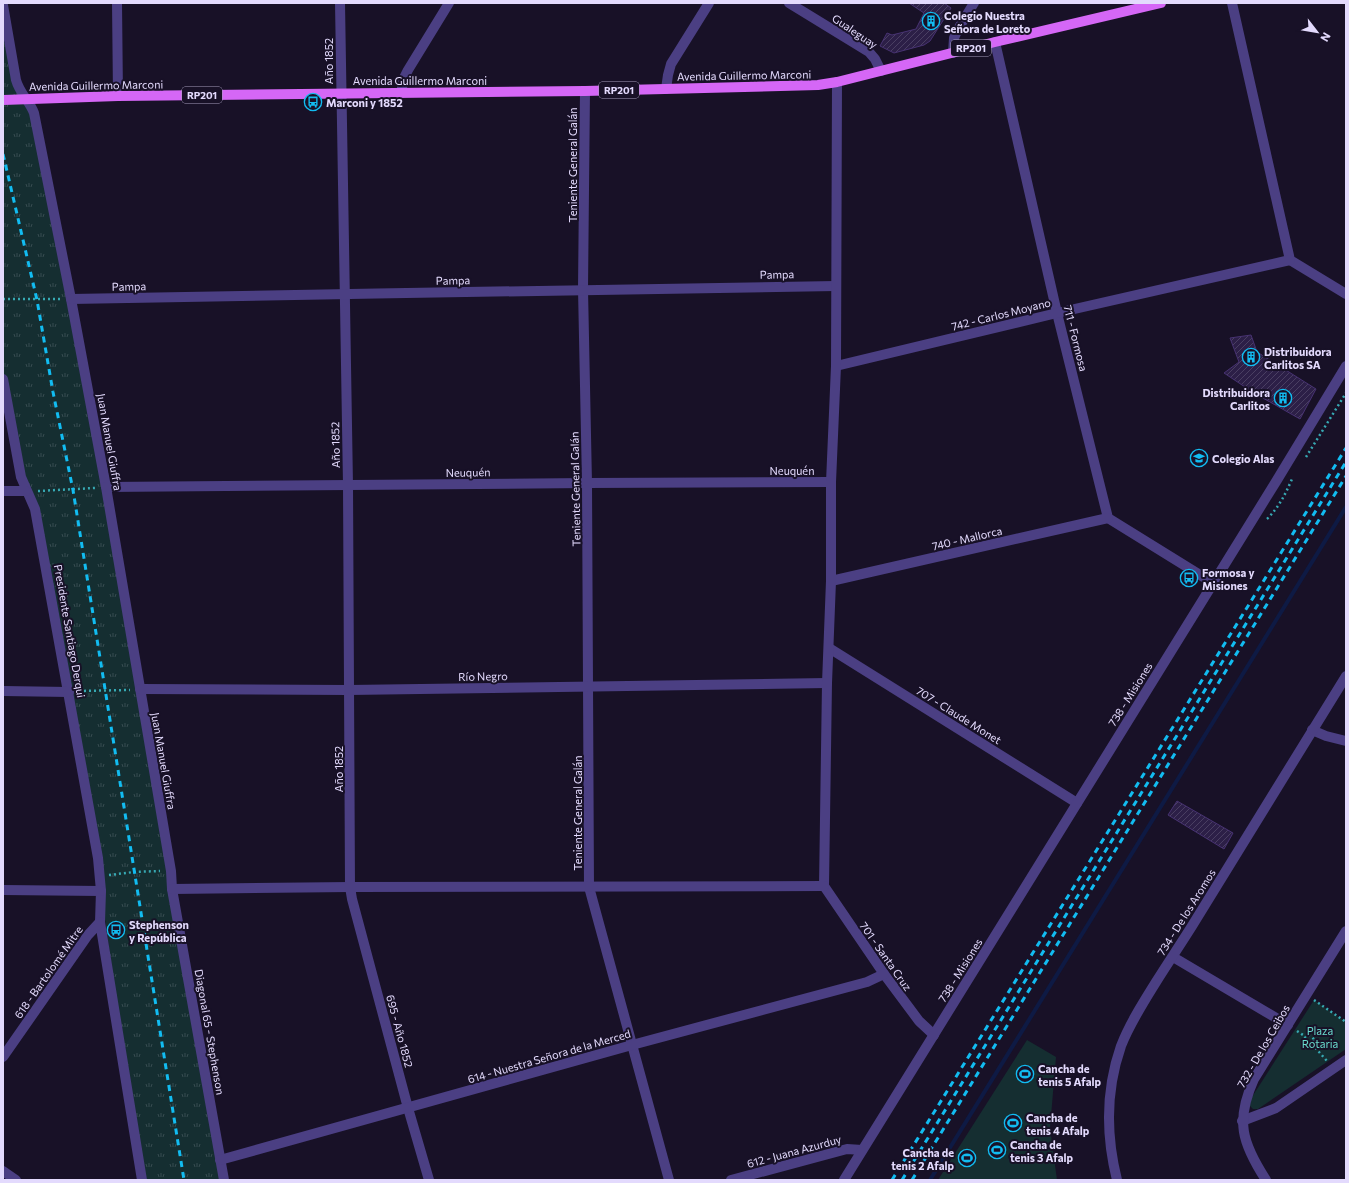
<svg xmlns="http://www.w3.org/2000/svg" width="1349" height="1183" font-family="Commissioner,sans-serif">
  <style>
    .grass { fill: url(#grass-tufts) }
    .green { fill: #152e31 }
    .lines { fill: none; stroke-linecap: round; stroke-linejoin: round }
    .stream { stroke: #0e1a44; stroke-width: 4 }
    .building { fill: url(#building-hatch); stroke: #473272 }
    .path { stroke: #37a9b3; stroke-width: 2.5; stroke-dasharray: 2 3; stroke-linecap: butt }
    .minor { stroke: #4b3f83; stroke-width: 10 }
    .major { stroke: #d567f6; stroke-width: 10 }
    .rail { stroke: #12bcf1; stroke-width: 3; stroke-dasharray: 6 5; stroke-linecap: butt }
    .labels { text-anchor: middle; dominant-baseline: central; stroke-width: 4; stroke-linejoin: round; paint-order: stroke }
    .shield { fill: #181127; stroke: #a69ebd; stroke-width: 1 }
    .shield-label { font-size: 10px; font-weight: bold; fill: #e3dafd }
    .poi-label { font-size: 11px; font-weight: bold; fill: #e3dafd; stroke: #181127; text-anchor: start }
    .street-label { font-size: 11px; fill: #e3dafd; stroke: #181127 }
    .park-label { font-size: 11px; fill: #69dacd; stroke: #181127 }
  </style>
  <defs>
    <pattern id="grass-tufts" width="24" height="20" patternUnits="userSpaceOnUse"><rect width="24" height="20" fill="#152e31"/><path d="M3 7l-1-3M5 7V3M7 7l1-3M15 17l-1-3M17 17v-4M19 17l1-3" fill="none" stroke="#374c50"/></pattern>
    <pattern id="building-hatch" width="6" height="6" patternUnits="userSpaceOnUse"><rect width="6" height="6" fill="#2c1f47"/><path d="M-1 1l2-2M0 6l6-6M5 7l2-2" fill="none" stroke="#4a3f62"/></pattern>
  </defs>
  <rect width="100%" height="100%" fill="#181127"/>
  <polygon class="grass" points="3,5 16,80 32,107 71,299 224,1180 142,1180 101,891 69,692 3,379"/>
  <g class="green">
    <polygon points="1314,1000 1346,1022 1346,1049 1258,1109 1253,1109 1250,1106 1250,1100"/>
    <polygon points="1027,1040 1056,1057 1050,1128 1057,1180 938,1180"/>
  </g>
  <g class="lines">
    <polyline class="stream" points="930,1180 1346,507"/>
  </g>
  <g class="building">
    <polygon points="909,3 944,3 951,8 930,41 924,45 894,53 880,46 887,33 892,35 916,29 924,13"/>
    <polygon points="1251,335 1257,352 1316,389 1300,419 1254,393 1224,373 1239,362 1230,338"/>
    <polygon points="1177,801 1233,833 1224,849 1168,815"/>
  </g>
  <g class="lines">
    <g class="path">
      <polyline points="3,299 61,299"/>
      <polyline points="1306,457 1346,393"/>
      <polyline points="38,491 95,488"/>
      <path d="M1267,519C1279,507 1285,495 1292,479"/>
      <polyline points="79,691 130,690"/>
      <polyline points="109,875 134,872 160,871"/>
      <polyline points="1314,1000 1346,1022"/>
      <polyline points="1297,1031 1306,1037"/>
      <circle cx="1309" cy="1040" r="4.5"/>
      <polyline points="1312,1044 1327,1061"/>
    </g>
    <g class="minor">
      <polyline points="117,3 118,96"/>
      <polyline points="340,3 348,485 350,887 352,899 408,1108 429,1180"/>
      <polyline points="789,3 869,52 875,59 881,71"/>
      <polyline points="1232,3 1290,260 1346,294"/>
      <path d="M3,5L16,80C20,94 29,100 34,113L71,299L106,487L171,871L172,889L224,1180"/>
      <polyline points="995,42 1057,313 1108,518 1213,583"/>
      <polyline points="953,53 954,38 958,29 974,3"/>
      <polyline points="666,89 668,75 671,64 709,3"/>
      <polyline points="585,91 583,289 587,483 589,887 669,1180"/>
      <polyline points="401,93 404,78 408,70 449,3"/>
      <path d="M71,299C326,295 581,289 836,286"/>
      <polyline points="836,366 1057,313 1290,260"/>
      <polyline points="3,379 21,477 35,509 98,858 101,891 100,922 142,1180"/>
      <polyline points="106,487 587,483 831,482"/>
      <polyline points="3,491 26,491"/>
      <polyline points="831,581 1108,518"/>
      <polyline points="829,648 1077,803"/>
      <polyline points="140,689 349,690 827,683"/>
      <polyline points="3,691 69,692"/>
      <polyline points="1312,730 1326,736 1346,741"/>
      <polyline points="824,886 827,683 831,581 831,482 836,366 837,82"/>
      <polyline points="824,886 884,974 919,1021 934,1035"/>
      <polyline points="172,889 350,887 824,886"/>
      <polyline points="3,890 101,891"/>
      <polyline points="1173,957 1288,1025"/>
      <polyline points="3,1057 88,935 100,922"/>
      <polyline points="1242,1121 1276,1108 1346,1060"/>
      <polyline points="220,1160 632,1045 867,982 884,974"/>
      <polyline points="3,1171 16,1180"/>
      <polyline points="731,1180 847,1149 862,1150"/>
      <polyline points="844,1180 1277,480 1346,366"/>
      <path d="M1117,1180C1106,1136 1106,1089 1121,1046C1130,1023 1143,1003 1156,982C1168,963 1180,945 1192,926C1243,842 1295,759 1346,676"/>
      <path d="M1266,1180C1242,1143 1235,1121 1254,1079L1346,931"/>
    </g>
    <polyline class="major" points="3,100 118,96 585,91 818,85 837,82 995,42 1161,3"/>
    <g class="rail">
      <polyline points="3,154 37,300 53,392 73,490 184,1180"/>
      <polyline points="892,1180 1346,448"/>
      <polyline points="902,1180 1346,462"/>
      <polyline points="912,1180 1346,476"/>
    </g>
  </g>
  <defs>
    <symbol id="building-ring" viewBox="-11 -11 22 22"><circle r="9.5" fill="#181127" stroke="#12bcf1" stroke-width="1.5"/><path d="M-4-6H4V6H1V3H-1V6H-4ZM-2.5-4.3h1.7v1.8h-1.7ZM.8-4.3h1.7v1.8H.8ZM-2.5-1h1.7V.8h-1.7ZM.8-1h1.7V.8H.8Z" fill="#12bcf1"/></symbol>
    <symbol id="bus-ring" viewBox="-11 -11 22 22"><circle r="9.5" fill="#181127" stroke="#12bcf1" stroke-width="1.5"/><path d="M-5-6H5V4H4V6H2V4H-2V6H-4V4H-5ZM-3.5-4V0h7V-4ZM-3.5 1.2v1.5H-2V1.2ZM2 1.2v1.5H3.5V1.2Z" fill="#12bcf1"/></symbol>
    <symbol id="school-ring" viewBox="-11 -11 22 22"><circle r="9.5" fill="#181127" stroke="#12bcf1" stroke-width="1.5"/><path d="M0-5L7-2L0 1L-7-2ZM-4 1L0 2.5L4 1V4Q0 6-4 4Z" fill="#12bcf1"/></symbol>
    <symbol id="stadium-ring" viewBox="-11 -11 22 22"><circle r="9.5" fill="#181127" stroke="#12bcf1" stroke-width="1.5"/><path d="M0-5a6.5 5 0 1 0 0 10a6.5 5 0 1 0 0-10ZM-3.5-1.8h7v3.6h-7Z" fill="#12bcf1"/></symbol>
  </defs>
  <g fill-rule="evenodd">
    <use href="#building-ring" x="921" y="11" width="20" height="20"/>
    <use href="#bus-ring" x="303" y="92" width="20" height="20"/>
    <use href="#building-ring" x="1241" y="347" width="20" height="20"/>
    <use href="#building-ring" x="1273" y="388" width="20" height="20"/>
    <use href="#school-ring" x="1189" y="448" width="20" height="20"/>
    <use href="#bus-ring" x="1179" y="568" width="20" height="20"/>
    <use href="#bus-ring" x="106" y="920" width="20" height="20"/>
    <use href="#stadium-ring" x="1015" y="1064" width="20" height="20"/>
    <use href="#stadium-ring" x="1003" y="1113" width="20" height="20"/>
    <use href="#stadium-ring" x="987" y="1140" width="20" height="20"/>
    <use href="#stadium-ring" x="957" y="1148" width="20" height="20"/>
  </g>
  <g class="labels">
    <g class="shield">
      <rect x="951" y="40" width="40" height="16" rx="3"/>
      <rect x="599" y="82" width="40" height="16" rx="3"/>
      <rect x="182" y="87" width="40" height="16" rx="3"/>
    </g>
    <g class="shield-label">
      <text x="971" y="48">RP201</text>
      <text x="619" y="90">RP201</text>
      <text x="202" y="95">RP201</text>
    </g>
    <g class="poi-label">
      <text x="944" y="15">Colegio Nuestra<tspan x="944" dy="13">Señora de Loreto</tspan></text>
      <text x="326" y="102">Marconi y 1852</text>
      <text x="1264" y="351">Distribuidora<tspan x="1264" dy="13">Carlitos SA</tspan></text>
      <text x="1270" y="392" text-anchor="end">Distribuidora<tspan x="1270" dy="13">Carlitos</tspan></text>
      <text x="1212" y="458">Colegio Alas</text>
      <text x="1202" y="572">Formosa y<tspan x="1202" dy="13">Misiones</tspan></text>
      <text x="129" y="924">Stephenson<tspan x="129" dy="13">y República</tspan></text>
      <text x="1038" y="1068">Cancha de<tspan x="1038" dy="13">tenis 5 Afalp</tspan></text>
      <text x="1026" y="1117">Cancha de<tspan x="1026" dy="13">tenis 4 Afalp</tspan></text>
      <text x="1010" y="1144">Cancha de<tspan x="1010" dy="13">tenis 3 Afalp</tspan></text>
      <text x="954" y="1152" text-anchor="end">Cancha de<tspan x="954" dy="13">tenis 2 Afalp</tspan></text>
    </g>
    <g class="street-label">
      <text transform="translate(855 31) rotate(34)">Gualeguay</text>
      <text transform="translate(328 61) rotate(-90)">Año 1852</text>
      <text transform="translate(744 75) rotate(-1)">Avenida Guillermo Marconi</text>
      <text x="420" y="80">Avenida Guillermo Marconi</text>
      <text transform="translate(96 85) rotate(-1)">Avenida Guillermo Marconi</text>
      <text transform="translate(572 165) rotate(-90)">Teniente General Galán</text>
      <text transform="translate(777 274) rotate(-1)">Pampa</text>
      <text transform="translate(453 280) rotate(-1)">Pampa</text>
      <text transform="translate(129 286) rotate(-1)">Pampa</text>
      <text transform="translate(1001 314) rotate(-14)">742 - Carlos Moyano</text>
      <text transform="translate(1076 338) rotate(76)">711 - Formosa</text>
      <text transform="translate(110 442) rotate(80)">Juan Manuel Giuffra</text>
      <text transform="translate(335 445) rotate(-91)">Año 1852</text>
      <text x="792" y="470">Neuquén</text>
      <text transform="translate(468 472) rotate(-1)">Neuquén</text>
      <text transform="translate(575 489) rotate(-91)">Teniente General Galán</text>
      <text transform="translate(967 538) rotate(-13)">740 - Mallorca</text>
      <text transform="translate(70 631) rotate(80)">Presidente Santiago Derqui</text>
      <text transform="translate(483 676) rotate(-1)">Río Negro</text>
      <text transform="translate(1130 694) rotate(-58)">738 - Misiones</text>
      <text transform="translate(959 715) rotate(32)">707 - Claude Monet</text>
      <text transform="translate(164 761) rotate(80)">Juan Manuel Giuffra</text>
      <text transform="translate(338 769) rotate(-90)">Año 1852</text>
      <text transform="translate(577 813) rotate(-90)">Teniente General Galán</text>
      <text transform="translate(1186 912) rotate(-58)">734 - De los Aromos</text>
      <text transform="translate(886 956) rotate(55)">701 - Santa Cruz</text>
      <text transform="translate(960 970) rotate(-58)">738 - Misiones</text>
      <text transform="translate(48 972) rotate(-55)">618 - Bartolomé Mitre</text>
      <text transform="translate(400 1031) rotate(75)">695 - Año 1852</text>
      <text transform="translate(210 1032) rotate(80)">Diagonal 65 - Stephenson</text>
      <text transform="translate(1263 1046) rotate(-60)">732 - De los Ceibos</text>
      <text transform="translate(549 1056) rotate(-16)">614 - Nuestra Señora de la Merced</text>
      <text transform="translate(794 1151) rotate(-15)">612 - Juana Azurduy</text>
    </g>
    <g class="park-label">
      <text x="1320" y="1030">Plaza<tspan x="1320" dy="13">Rotaria</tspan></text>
    </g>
  </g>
  <rect width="1349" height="1183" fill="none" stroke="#e3dafd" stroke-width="8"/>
  <g transform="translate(1317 32) rotate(121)" stroke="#181127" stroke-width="3" paint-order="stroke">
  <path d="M0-3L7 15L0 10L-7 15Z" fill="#e3dafd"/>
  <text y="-6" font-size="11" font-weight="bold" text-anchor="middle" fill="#e3dafd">N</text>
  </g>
</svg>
